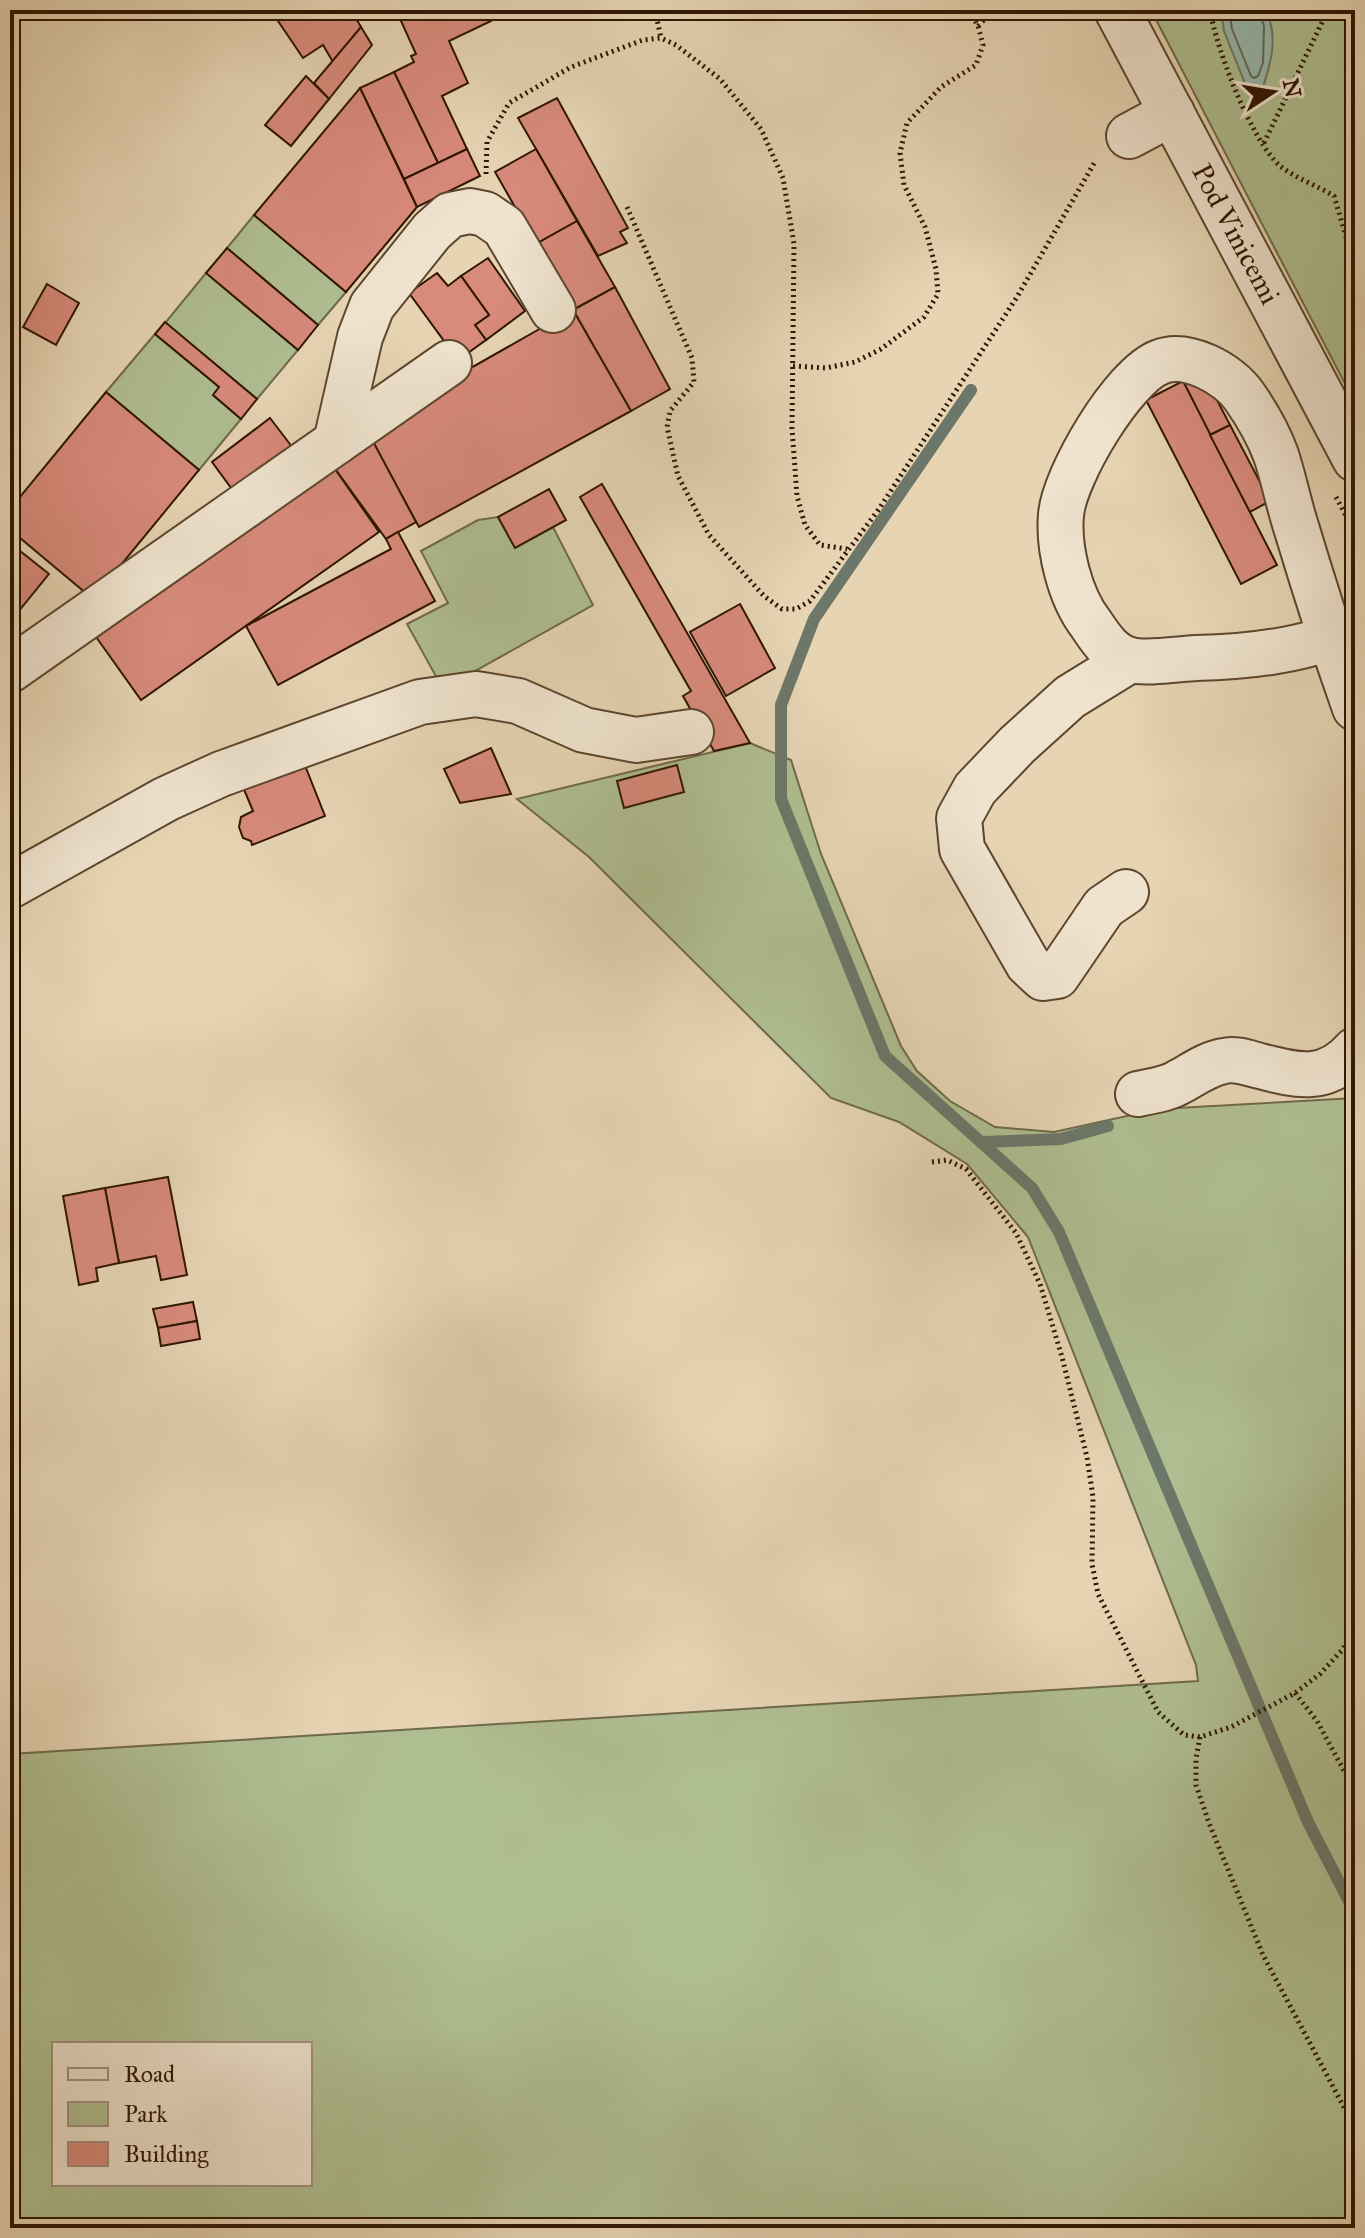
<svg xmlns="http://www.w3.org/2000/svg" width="1365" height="2238" font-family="'IM FELL Great Primer',serif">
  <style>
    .green { fill: #afbe91; stroke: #6f6a4a; stroke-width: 2; fill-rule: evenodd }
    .water { fill: #96b8ad; stroke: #6d7769; stroke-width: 2 }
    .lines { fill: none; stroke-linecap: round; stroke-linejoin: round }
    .shore { stroke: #626758; stroke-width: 2 }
    .stream { stroke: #6d7769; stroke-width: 12 }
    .building { fill: #d88a7b; stroke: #2f1602; stroke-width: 2 }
    .minor-casing { stroke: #5d462e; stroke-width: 48 }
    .path { stroke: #2f1602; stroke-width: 5; stroke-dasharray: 2 4; stroke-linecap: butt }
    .minor { stroke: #efe3ce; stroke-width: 44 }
    .labels { text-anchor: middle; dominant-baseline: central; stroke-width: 7; stroke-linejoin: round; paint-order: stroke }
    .street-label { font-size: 28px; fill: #2f1602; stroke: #efe3ce }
  </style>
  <rect width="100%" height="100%" fill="#e6d4b3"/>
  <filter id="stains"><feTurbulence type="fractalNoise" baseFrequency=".0025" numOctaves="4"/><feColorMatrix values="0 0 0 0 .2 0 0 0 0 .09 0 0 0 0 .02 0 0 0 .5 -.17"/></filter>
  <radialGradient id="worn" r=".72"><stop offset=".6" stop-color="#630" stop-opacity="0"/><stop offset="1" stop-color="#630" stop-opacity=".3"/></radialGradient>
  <g class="green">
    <polygon points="1151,10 1355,10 1355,403"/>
    <polygon points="254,215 346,292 318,325 227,248"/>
    <polygon points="206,273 298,350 257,399 165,323"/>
    <polygon points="155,334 219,387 213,395 241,419 199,470 106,392"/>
    <polygon points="498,517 515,548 553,527 593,605 443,689 407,624 448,603 421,551 478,520"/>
    <path d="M750,743L791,760L821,854L901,1046L917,1071L950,1101L995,1127L1054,1132L1159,1109L1355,1098V2228H10V1754L1198,1681L1196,1665L1028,1237L967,1164L899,1122L831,1098L589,857L517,799ZM54,2044H310V2184H54Z"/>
  </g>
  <path class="water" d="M1221,10H1265C1280,35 1270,67 1261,93L1248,91L1224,31Z"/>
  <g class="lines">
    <polyline class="shore" points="1229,10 1232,29 1251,76 1254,78 1258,76 1263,63 1264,26 1258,10"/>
    <g class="stream">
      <polyline points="971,390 814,619 781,705 781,799 885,1056 1032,1188 1059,1232 1308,1822 1355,1913"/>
      <polyline points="983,1142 1061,1139 1108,1126"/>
    </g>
  </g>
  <g class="building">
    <polygon points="274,10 351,10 361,27 333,62 323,45 303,58 272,12"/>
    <polygon points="396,10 486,10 491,21 449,41 468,83 442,96 467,149 438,163 394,72 414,62 411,56 416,54"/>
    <polygon points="361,27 372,45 329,99 314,83"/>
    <polygon points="394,72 438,163 404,179 360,88"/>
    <polygon points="306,76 329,99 291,146 265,125"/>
    <polygon points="360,88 417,207 346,292 254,215"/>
    <polygon points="557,98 628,228 620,232 627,243 598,256 518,118"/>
    <polygon points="467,149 480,176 417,207 404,179"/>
    <polygon points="536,149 577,221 536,244 495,172"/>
    <polygon points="577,221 615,287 573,310 536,244"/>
    <polygon points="227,248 318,325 298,350 206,273"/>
    <polygon points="488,258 525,311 486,340 475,325 489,315 461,276"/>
    <polygon points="437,273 448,286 461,276 489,315 475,325 486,340 458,360 409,293"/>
    <polygon points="47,284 79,303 56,345 23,327"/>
    <polygon points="615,287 670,389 631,411 573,310"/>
    <polygon points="573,310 631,411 419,527 365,428"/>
    <polygon points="165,322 257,399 241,419 213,395 219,387 155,334"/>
    <polygon points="1205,377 1230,425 1210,435 1183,381"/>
    <polygon points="1183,381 1277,565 1241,584 1146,400"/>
    <polygon points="106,392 199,470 93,599 14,533 10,538 10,509"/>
    <polygon points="270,418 299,456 240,500 212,462"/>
    <polygon points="1230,425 1270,501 1250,512 1210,435"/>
    <polygon points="368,432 416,522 386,539 328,459"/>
    <polygon points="328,459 379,532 141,700 89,627"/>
    <polygon points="602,484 750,743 714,751 683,696 691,691 580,497"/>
    <polygon points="549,489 566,520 515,548 498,517"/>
    <polygon points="398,532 435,601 278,685 246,626 391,549 386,539"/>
    <polygon points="10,543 49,574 10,622"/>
    <polygon points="740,604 775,668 726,696 690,632"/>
    <polygon points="491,748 511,794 460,803 444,769"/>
    <polygon points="304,763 325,816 252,845 251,841 243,838 239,827 241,817 253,811 243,787"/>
    <polygon points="677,765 684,792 624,808 617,781"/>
    <polygon points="168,1177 187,1275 161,1280 156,1256 119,1263 105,1188"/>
    <polygon points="105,1188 119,1263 96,1268 98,1281 79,1285 63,1196"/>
    <polygon points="193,1302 197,1321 158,1328 153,1309"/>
    <polygon points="197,1321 200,1339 161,1346 158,1328"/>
  </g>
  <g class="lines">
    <defs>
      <g id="minor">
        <polyline points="1117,10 1355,459"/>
        <polyline points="1129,136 1172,113"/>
        <polyline points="336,442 360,337 372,306 432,231 450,215 470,211 485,214 504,227 553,310"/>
        <path d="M1355,627C1308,651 1248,657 1196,658C1178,659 1146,664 1130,660C1111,655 1101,639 1091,624C1070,597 1058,549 1061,515C1064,476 1123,376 1160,362C1187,351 1229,374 1244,396C1256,413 1269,436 1276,455C1284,479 1289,506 1297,530C1315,590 1334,649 1355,708"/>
        <polyline points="10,670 449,363"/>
        <polyline points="10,886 166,799 221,774 420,702 476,694 518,701 584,730 636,740 691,732"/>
        <polyline points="1126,892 1104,907 1057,976 1043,978 1028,964 962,849 959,818 975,789 1017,745 1070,697 1130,660"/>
        <path d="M1138,1094C1151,1091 1168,1089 1179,1082C1194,1074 1207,1064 1224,1061C1236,1058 1248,1063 1260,1066C1298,1076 1326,1083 1355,1050"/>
      </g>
    </defs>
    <use href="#minor" class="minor-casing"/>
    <g class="path">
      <polyline points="655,10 661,38"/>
      <path d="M1210,10C1216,48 1251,140 1280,166C1295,178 1318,186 1334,196L1352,257"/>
      <polyline points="978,26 994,10"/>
      <polyline points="1264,143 1328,10"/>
      <polyline points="486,174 487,142 509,103 571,67 643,40 661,38 676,45 720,79 761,129 783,178 794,244 792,428 797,496 805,525 820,545 847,549"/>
      <polyline points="627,207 692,358 694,382 670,411 667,427 678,476 709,535 764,596 782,609 796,609 810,601 879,509 1017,297 1096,160"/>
      <polyline points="1354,256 1351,301 1355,309"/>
      <polyline points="793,366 826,368 855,362 881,349 924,317 938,294 936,269 925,227 904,185 900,153 907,123 941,87 976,65 983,45 978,26 969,10"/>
      <polyline points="1336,497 1355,533"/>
      <polyline points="932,1162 947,1160 966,1169 1016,1233 1040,1284 1062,1357 1087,1457 1093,1497 1092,1564 1098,1594 1158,1712 1184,1735 1200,1737 1231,1727 1295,1693 1320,1674 1343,1649 1355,1630"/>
      <polyline points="1295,1693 1317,1721 1355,1791"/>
      <polyline points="1200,1737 1196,1759 1196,1785 1209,1823 1263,1955 1355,2128"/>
    </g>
    <use href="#minor" class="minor"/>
  </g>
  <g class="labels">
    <g class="street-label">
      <text transform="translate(1236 234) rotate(62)">Pod Vinicemi</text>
    </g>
  </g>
  <rect width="1365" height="2238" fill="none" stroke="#e6d4b3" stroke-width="40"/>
  <rect x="12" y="12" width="1341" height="2214" fill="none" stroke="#2f1602" stroke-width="4"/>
  <rect x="20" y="20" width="1325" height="2198" fill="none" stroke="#2f1602" stroke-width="2"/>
  <rect x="52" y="2042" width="260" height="144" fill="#efe3ce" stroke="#a2917c" stroke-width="2"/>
  <rect x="68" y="2068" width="40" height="12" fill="#efe3ce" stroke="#a2917c" stroke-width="2"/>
  <text x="124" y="2082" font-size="24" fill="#2f1602">Road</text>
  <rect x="68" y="2102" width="40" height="24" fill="#afbe91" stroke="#a2917c" stroke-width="2"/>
  <text x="124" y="2122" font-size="24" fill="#2f1602">Park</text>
  <rect x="68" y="2142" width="40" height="24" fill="#d88a7b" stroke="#a2917c" stroke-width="2"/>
  <text x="124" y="2162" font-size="24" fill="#2f1602">Building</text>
  <g transform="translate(1273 92) rotate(78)" stroke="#efe3ce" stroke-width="6" paint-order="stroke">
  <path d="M0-6L14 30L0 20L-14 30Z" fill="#2f1602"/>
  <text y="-12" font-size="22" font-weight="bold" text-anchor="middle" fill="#2f1602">N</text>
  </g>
  <rect width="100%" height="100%" filter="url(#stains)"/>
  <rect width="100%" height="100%" fill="url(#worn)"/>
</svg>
